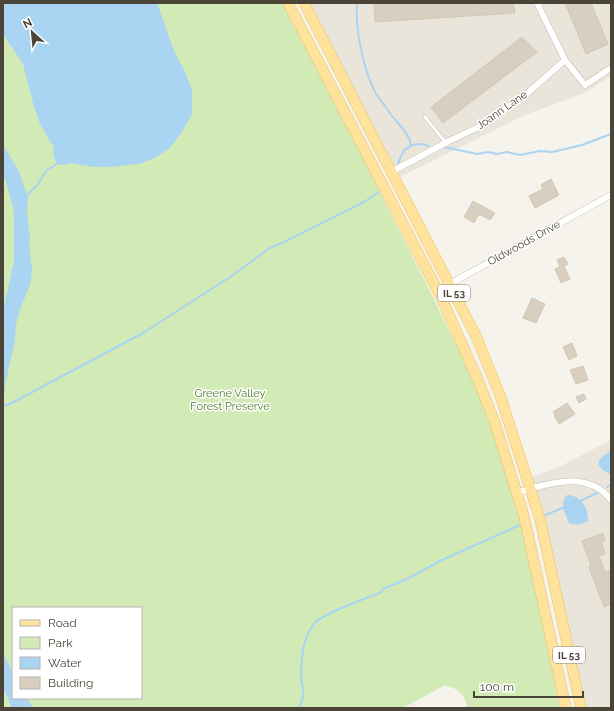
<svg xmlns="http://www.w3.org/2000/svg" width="614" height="711" font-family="Raleway,sans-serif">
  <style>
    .residential { fill: #eae5da }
    .green { fill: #d2eab5; fill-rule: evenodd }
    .water { fill: #a9d4f2 }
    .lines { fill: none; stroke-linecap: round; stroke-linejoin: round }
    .stream { stroke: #a9d4f2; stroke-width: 2 }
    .building { fill: #d8cfc1; stroke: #d3c7b4 }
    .lane-casing { stroke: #c2bbae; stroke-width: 4 }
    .street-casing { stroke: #c2bbae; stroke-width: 7 }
    .primary-casing { stroke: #e6c16a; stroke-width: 11 }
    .lane { stroke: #fff; stroke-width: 3 }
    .street { stroke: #fff; stroke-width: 6 }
    .primary { stroke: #ffe39c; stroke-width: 10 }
    .labels { text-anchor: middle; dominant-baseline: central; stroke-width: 3; stroke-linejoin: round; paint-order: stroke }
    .shield { fill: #fff; stroke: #817c74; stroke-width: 1 }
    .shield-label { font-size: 10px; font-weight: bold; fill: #4b4439 }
    .street-label { font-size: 11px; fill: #4b4439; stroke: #fff }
    .park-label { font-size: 11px; fill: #4a7f2a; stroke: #fff }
  </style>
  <rect width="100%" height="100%" fill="#f6f3ec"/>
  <g class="residential">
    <polygon points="308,3 611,3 611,76 585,93 525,115 398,178"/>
    <polygon points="611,440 611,708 583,708 532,477 557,468"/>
  </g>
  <path class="green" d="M3,3H284L429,289L474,382L491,424L519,515L544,620L542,622L560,708H468C464,694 459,689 445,685L403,708H3ZM13,608H141V698H13Z"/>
  <g class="water">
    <polygon points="3,3 157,3 174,51 185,72 192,90 192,114 182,132 169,149 156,157 142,163 113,167 94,167 70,163 63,165 57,164 54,157 53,146 40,124 33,103 23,64 3,34"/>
    <polygon points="3,144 20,174 28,198 27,214 30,237 29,245 32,270 30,285 20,309 16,324 15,340 5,386 3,407 3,310 14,262 14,212 7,185 3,174"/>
    <path d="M611,452V475C608,473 604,471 602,469C593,462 604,454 611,452Z"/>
    <path d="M567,495C581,495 589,509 588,521C582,524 576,526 569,523C565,513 559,504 567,495Z"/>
    <polygon points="3,654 13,672 13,698 27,698 33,708 12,708 3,687"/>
  </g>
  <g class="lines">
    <g class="stream">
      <path d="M357,3C355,29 363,68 375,92C379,99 385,105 389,112C396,122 409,132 411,145"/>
      <polyline points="444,147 477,154 488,152 497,154 507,152 520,155 540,151 552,152 582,145 611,134"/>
      <polyline points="398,163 404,150 410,147 411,145 421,144 429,146"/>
      <polyline points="26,196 38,184 46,171 57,164"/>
      <polyline points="3,405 8,405 143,333 230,277 270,248 286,241 364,202 381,191"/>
      <polyline points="607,487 611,485"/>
      <polyline points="578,502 599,492"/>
      <polyline points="545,515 565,507"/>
      <path d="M297,708C309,697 300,684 301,671C302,655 303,637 314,624C322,614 366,598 380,593L383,589L407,579L440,561L522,524"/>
    </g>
  </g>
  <g class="building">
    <polygon points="374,3 513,3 515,13 375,22"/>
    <polygon points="565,3 591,3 608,44 586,54"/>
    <polygon points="522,37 537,52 443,123 431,107"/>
    <polygon points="551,179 559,195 535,208 529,196 543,189 541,185"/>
    <polygon points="473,201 495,213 490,220 479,214 474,223 464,217"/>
    <polygon points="564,257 568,264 564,266 570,279 561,283 555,269 560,267 557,260"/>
    <polygon points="532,298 545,304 536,323 523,318"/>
    <polygon points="572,343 577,356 569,360 563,347"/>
    <polygon points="583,366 588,380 576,384 570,370"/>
    <polygon points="584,394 586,399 579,403 576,397"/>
    <polygon points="567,403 575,414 559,424 554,416 555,415 553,412"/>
    <polygon points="603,533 605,541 601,542 605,554 599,556 605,572 611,570 611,604 604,607 589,567 591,566 582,541"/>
  </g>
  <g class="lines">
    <defs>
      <polyline id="lane" points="425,117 446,143"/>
      <g id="street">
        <polyline points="537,3 565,60 585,85 611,68"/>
        <polyline points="391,172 449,141 483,125 530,91 565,60"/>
        <polyline points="437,291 611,195"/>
        <path d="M518,492C549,484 587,469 611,500"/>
      </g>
      <g id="primary">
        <polyline points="288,3 441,297 478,380 494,420 524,516 566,708"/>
        <polyline points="304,3 476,336 500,395 540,519 581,708"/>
      </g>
    </defs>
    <use href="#lane" class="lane-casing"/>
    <use href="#street" class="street-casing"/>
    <use href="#primary" class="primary-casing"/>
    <use href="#lane" class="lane"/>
    <use href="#street" class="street"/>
    <use href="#primary" class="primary"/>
  </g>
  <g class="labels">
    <g class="shield">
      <rect x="438" y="285" width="32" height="16" rx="3"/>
      <rect x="553" y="647" width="32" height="16" rx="3"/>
    </g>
    <g class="shield-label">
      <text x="454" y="293">IL 53</text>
      <text x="569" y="655">IL 53</text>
    </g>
    <g class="street-label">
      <text transform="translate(502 110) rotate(-35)">Joann Lane</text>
      <text transform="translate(524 243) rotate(-29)">Oldwoods Drive</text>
    </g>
    <g class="park-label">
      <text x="230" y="393">Greene Valley<tspan x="230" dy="13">Forest Preserve</tspan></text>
    </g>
  </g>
  <rect width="614" height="711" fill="none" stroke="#4b4439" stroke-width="8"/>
  <rect x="12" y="607" width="130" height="92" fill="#ffffff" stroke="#b7b4b0"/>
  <rect x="20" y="620" width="20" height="6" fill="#ffe39c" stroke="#b7b4b0"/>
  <text x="48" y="627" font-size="12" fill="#4b4439">Road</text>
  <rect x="20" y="637" width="20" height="12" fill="#d2eab5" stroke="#b7b4b0"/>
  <text x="48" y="647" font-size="12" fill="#4b4439">Park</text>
  <rect x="20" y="657" width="20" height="12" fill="#a9d4f2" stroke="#b7b4b0"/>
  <text x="48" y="667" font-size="12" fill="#4b4439">Water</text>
  <rect x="20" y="677" width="20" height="12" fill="#d8cfc1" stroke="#b7b4b0"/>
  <text x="48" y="687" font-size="12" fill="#4b4439">Building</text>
  <g transform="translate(32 32) rotate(333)" stroke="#ffffff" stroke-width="3" paint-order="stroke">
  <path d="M0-3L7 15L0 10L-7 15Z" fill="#4b4439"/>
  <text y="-6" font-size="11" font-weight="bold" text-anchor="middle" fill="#4b4439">N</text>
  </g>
  <path d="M474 691v6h109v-6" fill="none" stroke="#4b4439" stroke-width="2"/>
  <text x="480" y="691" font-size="12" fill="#4b4439" stroke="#ffffff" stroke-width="3" paint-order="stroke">100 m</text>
</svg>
